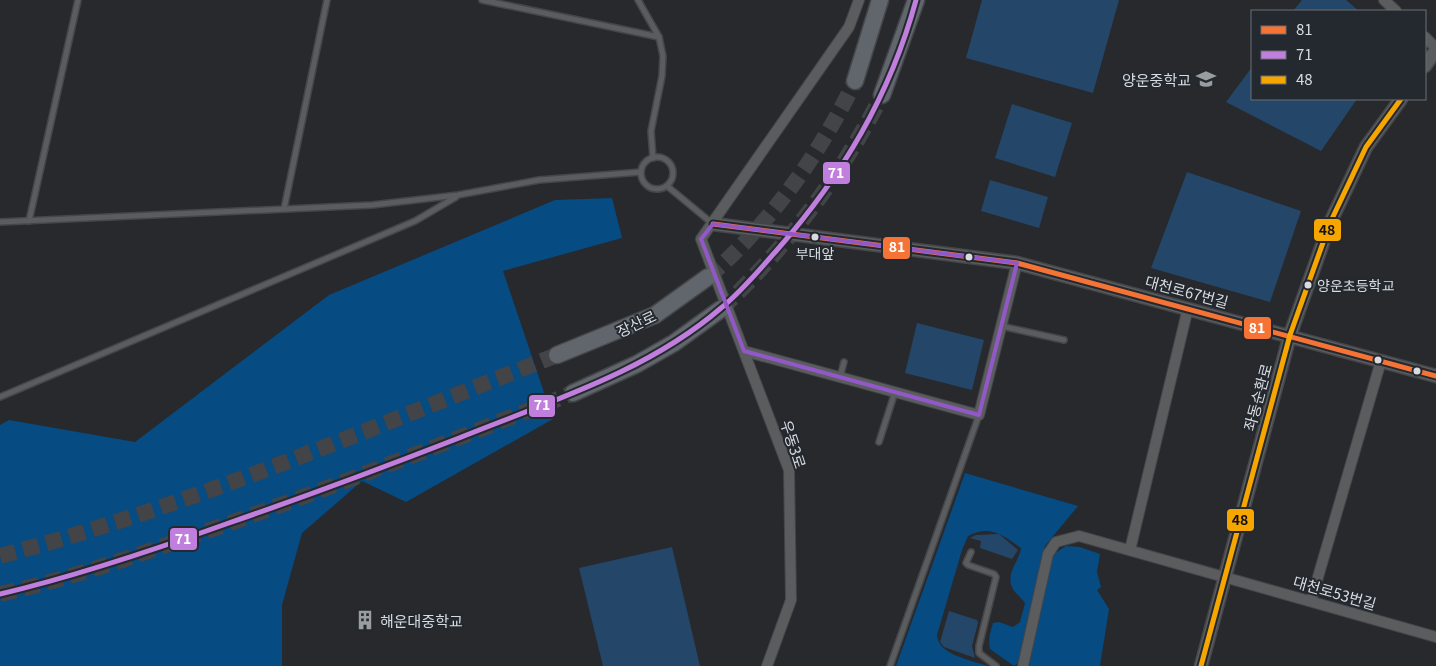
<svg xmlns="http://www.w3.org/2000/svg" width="1436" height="666" font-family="Georgia,'Noto Sans KR',serif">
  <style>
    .green { fill: #244669 }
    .forest { fill: #064b82 }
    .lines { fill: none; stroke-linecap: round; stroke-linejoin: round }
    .trunk-tunnel { stroke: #424447; stroke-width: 16; stroke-dasharray: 16 8; stroke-linecap: butt }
    .service-casing { stroke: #444649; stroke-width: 8 }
    .minor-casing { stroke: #444649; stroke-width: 12 }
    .tertiary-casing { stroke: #444649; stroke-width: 15 }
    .trunk-casing { stroke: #444649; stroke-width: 19 }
    .service { stroke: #5a5c5e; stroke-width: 5 }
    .minor { stroke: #5a5c5e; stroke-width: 10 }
    .tertiary { stroke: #5a5c5e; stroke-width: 12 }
    .trunk { stroke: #60666c; stroke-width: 16 }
    .bus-1-casing { stroke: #24292f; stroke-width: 9 }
    .bus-2-casing { stroke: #24292f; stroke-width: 9 }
    .bus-3-casing { stroke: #24292f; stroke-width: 9 }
    .bus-1 { stroke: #f57335; stroke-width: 5 }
    .bus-2 { stroke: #c07fdc; stroke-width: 5 }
    .bus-3 { stroke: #f7a600; stroke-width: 5 }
    .marked { fill: none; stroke: #9258c7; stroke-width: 4; stroke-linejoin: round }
    .bus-dot { fill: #d8dbdf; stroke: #24292f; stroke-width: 2 }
    .labels { text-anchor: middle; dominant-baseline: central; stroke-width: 4; stroke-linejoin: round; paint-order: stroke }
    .bus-label { font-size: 14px; fill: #d8dbdf; stroke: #24292f }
    .poi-label { font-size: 15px; fill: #d8dbdf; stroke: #24292f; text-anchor: end }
    .street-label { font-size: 15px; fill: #d8dbdf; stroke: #24292f }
    .line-badge { stroke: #24292f; stroke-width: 2 }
    .badge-label { font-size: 14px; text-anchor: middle; font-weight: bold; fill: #fff }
    .pale-badge-label { font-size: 14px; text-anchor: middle; font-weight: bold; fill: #111 }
  </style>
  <rect width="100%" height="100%" fill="#27292c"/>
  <g class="green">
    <polygon points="982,0 1119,0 1093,93 966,58"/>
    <polygon points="1302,0 1346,0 1359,11 1293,11"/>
    <polygon points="1252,67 1252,99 1357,99 1321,151 1226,102"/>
    <polygon points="1012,104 1072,123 1055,177 995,158"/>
    <polygon points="1187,172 1301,211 1270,302 1151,268"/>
    <polygon points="990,180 1048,197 1039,228 981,211"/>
    <polygon points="917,323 984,340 972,390 905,373"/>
    <polygon points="999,534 1018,550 1012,559 980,548 981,541 970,538 976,535"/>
    <polygon points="672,547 700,666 603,666 579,568"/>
    <polygon points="949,611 977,620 978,623 972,646 975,658 944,647 940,642"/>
  </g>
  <g class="forest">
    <polygon points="612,198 622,238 503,271 553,419 406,502 362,481 302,533 282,605 282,666 0,666 0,425 9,420 135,442 329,295 555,200"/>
    <path d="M965,473L1078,506L1045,546L1018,663L1014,666L990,649C988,639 990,633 993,623L999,622L1013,627L1020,622L1025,603C1021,597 1014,593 1012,587C1006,572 1019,562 1021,548C1004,536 990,524 968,536L962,550L937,635C938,655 971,660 988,666H896Z"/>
    <polygon points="1066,546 1080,547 1100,554 1097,572 1101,587 1097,590 1109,609 1100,666 1029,666 1047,569 1054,554"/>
  </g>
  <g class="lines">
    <g class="trunk-tunnel">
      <path d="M708,277C770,224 820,154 855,81"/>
      <path d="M721,309C787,247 841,176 882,95"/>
      <path d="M0,556C191,506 373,427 557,355"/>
      <path d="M0,594C78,577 152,550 227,524C344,483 458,438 573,393"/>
    </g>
    <defs>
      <g id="service">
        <polyline points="482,0 659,37"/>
        <polyline points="638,0 659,37 663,56 662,76 651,131 653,158"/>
        <circle cx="657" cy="173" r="16"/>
        <polyline points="667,186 713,224"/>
        <polyline points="284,209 327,0"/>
        <polyline points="29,221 78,0"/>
        <polyline points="0,222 372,205 458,195 539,180 641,172"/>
        <polyline points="1001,326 1064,340"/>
        <polyline points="840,377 844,362"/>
        <polyline points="0,397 415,221 456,197"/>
        <polyline points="879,442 895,392"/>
        <polyline points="971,552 966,563 968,565 994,574 996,577 979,646 979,653 996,666"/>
        <polyline points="890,666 979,415"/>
      </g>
      <g id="minor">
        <polyline points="1384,0 1396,11"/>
        <polyline points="1425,37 1436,48"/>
        <polyline points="744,351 979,415 1017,263"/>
        <polyline points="1130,550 1188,308"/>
        <polyline points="1311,601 1381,361"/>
        <polyline points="767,666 791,600 789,470 701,239 849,27 859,0"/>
        <polyline points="1023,666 1048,554 1056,542 1079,536 1436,637"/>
      </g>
      <g id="tertiary">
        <polyline points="1425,66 1436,50"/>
        <polyline points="713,224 1017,263 1436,376"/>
        <polyline points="1201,666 1290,335 1330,223 1366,147 1401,99"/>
      </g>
      <g id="trunk">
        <polyline points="855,81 880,0"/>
        <polyline points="882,95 916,0"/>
        <polyline points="557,355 655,315 708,277"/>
        <polyline points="573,393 637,364 674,343 721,309"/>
      </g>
    </defs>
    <use href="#service" class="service-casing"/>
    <use href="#minor" class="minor-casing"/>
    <use href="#tertiary" class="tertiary-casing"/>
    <use href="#trunk" class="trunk-casing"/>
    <use href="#service" class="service"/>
    <use href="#minor" class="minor"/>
    <use href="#tertiary" class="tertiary"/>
    <use href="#trunk" class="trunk"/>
    <defs>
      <polyline id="bus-1" points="713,224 1017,263 1436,376"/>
      <path id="bus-2" d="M0,594C77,576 151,551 226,524C304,497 382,468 459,438C548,402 647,372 721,308C742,291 759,270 777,250C842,176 890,96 916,0"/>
      <polyline id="bus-3" points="1201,666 1290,335 1330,223 1366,147 1401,99"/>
    </defs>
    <use href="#bus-1" class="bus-1-casing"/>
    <use href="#bus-2" class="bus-2-casing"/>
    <use href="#bus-3" class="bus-3-casing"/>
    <use href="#bus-1" class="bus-1"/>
    <use href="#bus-2" class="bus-2"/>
    <use href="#bus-3" class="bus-3"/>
  </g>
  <path class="marked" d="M713,224L1017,263L979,415L744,351L701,239Z"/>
  <defs>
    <symbol id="school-bare" viewBox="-9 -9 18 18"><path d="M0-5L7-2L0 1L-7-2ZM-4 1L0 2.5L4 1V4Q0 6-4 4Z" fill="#9a9da0" stroke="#24292f" stroke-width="2.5" paint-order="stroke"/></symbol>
    <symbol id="building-bare" viewBox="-9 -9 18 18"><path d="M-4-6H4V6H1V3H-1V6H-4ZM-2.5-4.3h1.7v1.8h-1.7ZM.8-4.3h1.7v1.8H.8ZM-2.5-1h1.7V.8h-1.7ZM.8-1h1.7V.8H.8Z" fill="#9a9da0" stroke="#24292f" stroke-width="2.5" paint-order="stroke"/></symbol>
  </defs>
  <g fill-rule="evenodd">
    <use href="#school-bare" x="1192" y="65" width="28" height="28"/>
    <use href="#building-bare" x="351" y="606" width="28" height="28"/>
  </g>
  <g class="bus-dot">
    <circle cx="815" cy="237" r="4.5"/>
    <circle cx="969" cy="257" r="4.5"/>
    <circle cx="1308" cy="285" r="4.5"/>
    <circle cx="1378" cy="360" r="4.5"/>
    <circle cx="1417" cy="371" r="4.5"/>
  </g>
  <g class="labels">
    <g class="bus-label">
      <text x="815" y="253">부대앞</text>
      <text x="1317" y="285" text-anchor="start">양운초등학교</text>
    </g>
    <g class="poi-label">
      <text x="1191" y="79">양운중학교</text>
      <text x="380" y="620" text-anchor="start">해운대중학교</text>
    </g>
    <g class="street-label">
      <text transform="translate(1187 291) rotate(15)">대천로67번길</text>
      <text transform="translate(636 323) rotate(-25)">장산로</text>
      <text transform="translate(1257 397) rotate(-75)">좌동순환로</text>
      <text transform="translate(794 444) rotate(72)">우동3로</text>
      <text transform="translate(1335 592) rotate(16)">대천로53번길</text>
    </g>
  </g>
  <g class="line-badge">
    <rect x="822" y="161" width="29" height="24" rx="5" fill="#c07fdc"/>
    <rect x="1313" y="218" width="29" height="24" rx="5" fill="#f7a600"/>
    <rect x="882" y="236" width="29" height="24" rx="5" fill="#f57335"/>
    <rect x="1243" y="316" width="29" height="24" rx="5" fill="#f57335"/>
    <rect x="528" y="394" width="28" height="24" rx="5" fill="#c07fdc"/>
    <rect x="1226" y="508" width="29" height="24" rx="5" fill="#f7a600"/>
    <rect x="169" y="527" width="29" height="24" rx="5" fill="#c07fdc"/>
  </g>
  <g class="badge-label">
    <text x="836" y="178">71</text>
    <text x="897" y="252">81</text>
    <text x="1257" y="333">81</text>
    <text x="542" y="410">71</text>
    <text x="183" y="544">71</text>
  </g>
  <g class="pale-badge-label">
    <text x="1327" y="235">48</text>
    <text x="1240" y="525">48</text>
  </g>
  <rect x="1251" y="10" width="175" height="90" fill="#24292f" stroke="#6c7075"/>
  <rect x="1261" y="26" width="25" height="8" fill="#f57335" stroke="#6c7075"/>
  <text x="1296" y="35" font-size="15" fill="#d8dbdf">81</text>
  <rect x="1261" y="51" width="25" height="8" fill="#c07fdc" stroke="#6c7075"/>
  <text x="1296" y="60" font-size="15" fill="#d8dbdf">71</text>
  <rect x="1261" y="76" width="25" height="8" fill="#f7a600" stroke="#6c7075"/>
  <text x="1296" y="85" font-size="15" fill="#d8dbdf">48</text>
</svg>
